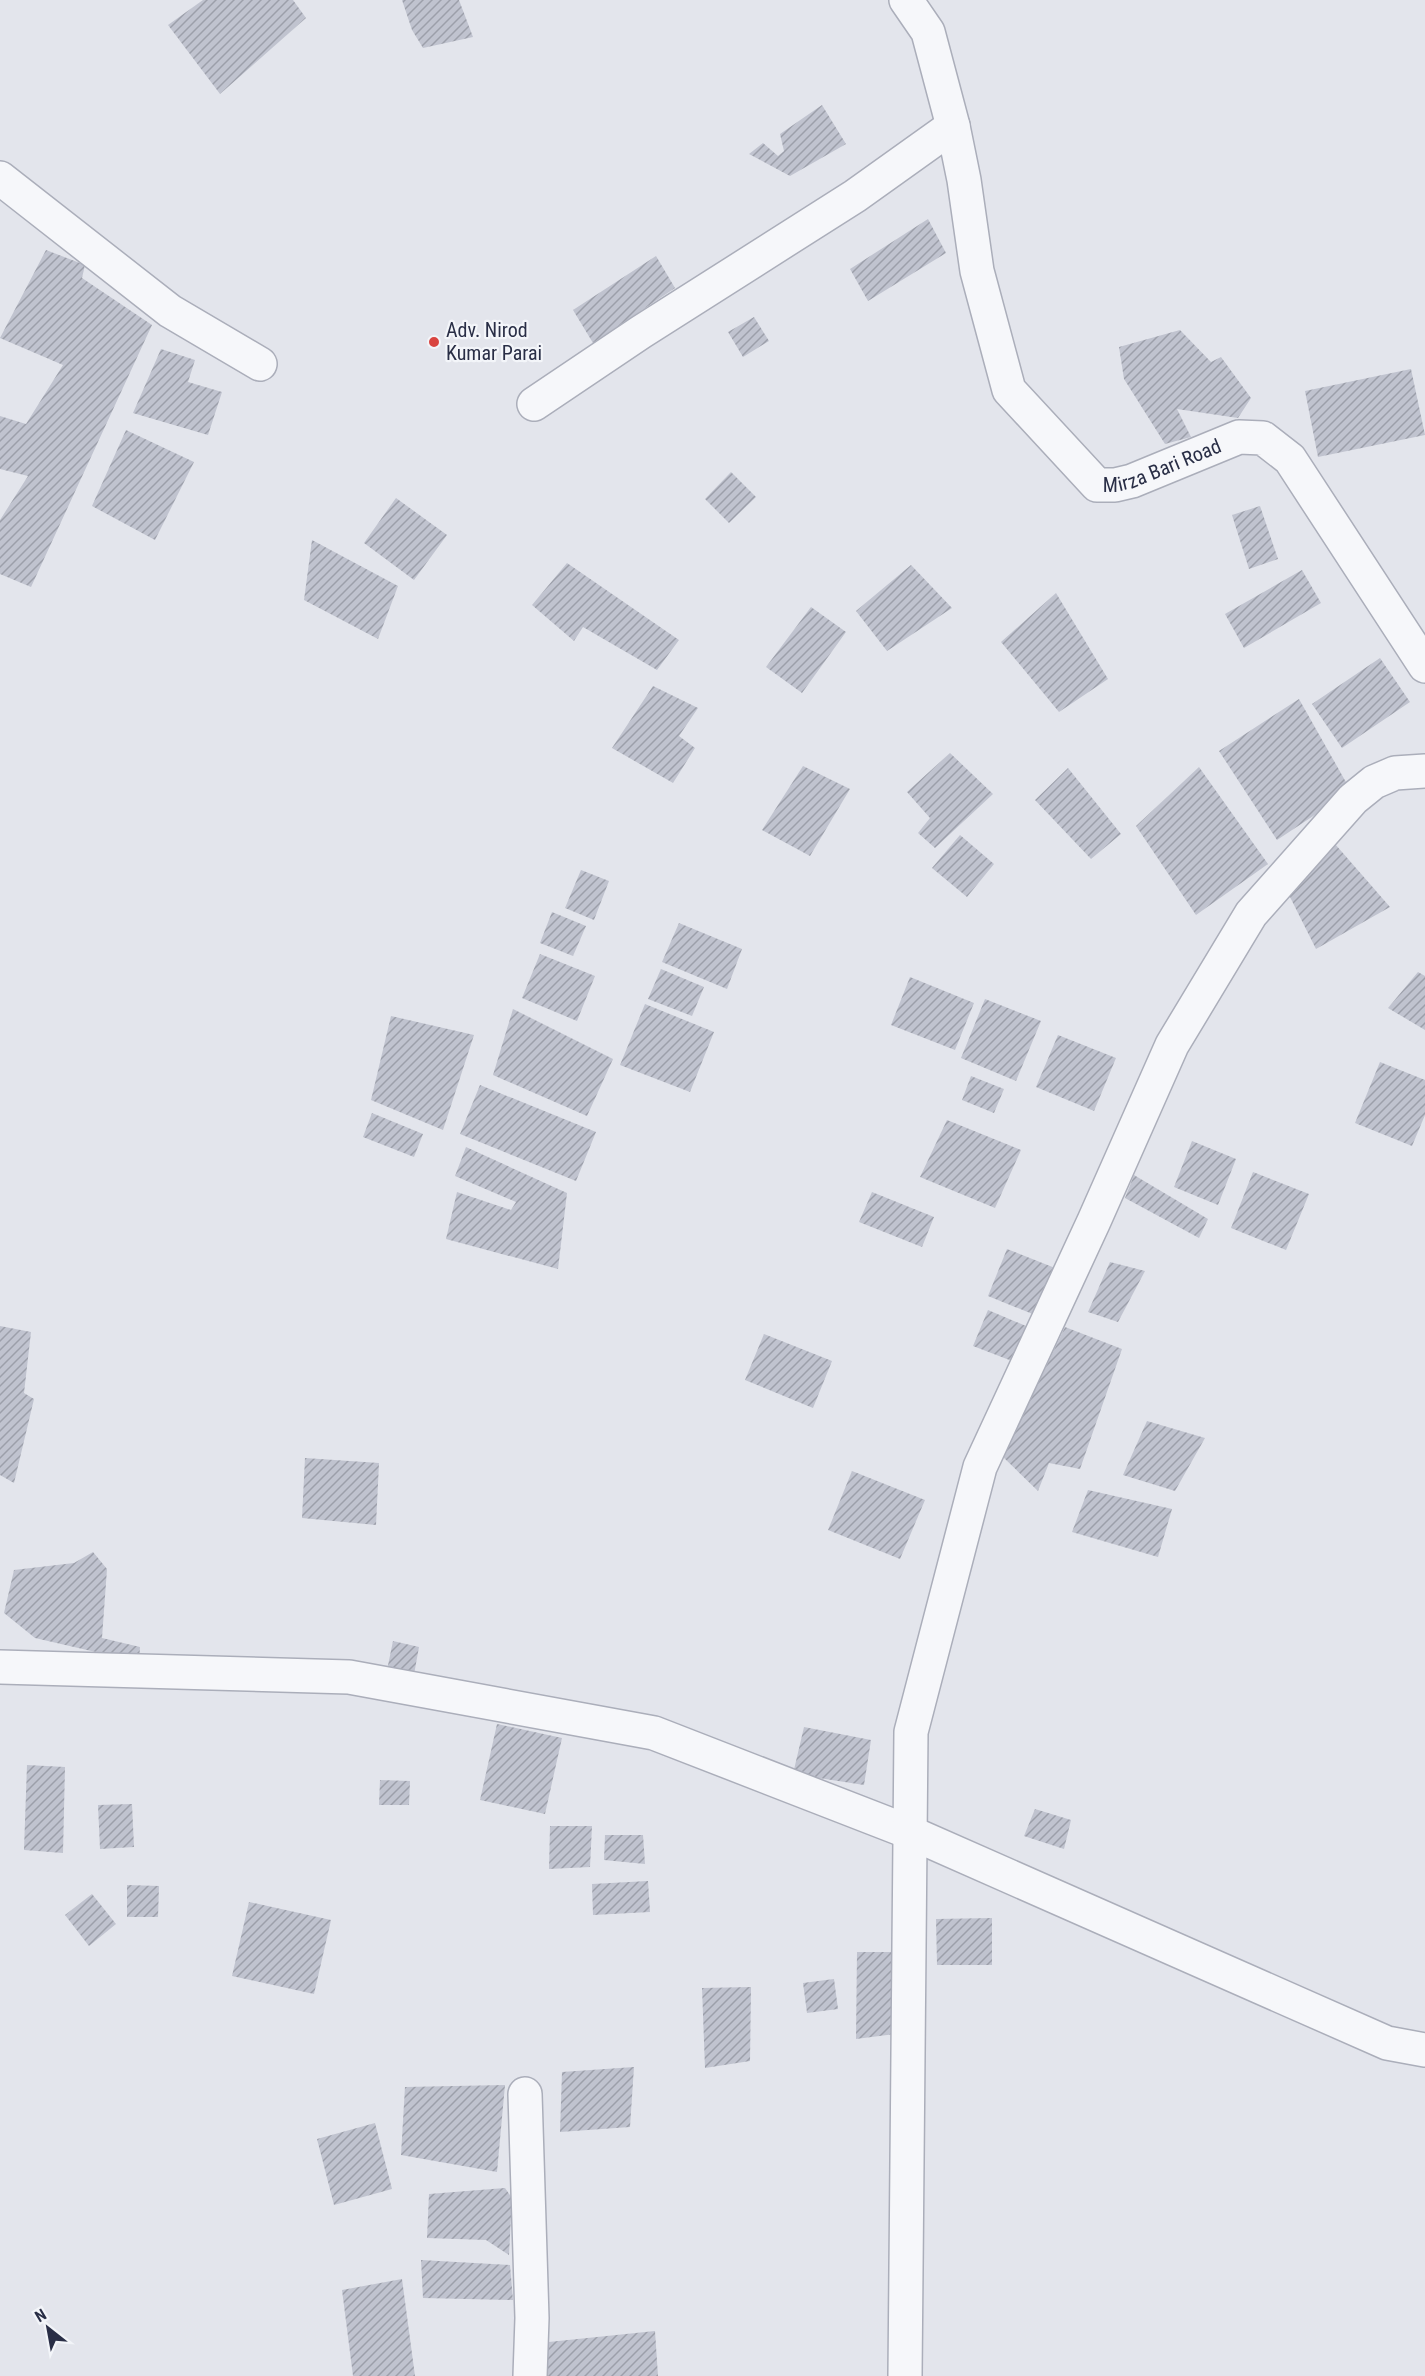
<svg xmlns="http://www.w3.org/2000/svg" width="1425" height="2376" font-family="'Roboto Condensed',sans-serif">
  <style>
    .building { fill: url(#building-hatch) }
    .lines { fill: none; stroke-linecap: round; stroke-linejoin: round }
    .minor-casing { stroke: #abaeba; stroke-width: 36 }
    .minor { stroke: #f6f7fa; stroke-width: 33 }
    .poi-dot { fill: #d94440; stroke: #f3f5f9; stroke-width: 2 }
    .labels { text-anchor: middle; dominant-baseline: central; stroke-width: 4.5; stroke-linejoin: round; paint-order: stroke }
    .poi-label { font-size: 20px; fill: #292e46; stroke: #f3f5f9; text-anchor: start }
    .street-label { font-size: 20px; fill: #292e46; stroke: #f3f5f9 }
  </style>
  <defs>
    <pattern id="building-hatch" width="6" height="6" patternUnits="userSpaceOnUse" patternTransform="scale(1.5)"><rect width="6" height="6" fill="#c0c3cf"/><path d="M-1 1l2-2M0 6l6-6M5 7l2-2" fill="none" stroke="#9c9faa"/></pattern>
  </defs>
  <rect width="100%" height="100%" fill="#e3e5ec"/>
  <g class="building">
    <polygon points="203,0 293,0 306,18 220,94 168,25"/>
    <polygon points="402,0 459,0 473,37 423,48 412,30"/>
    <polygon points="822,105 846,144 790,176 749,154 763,143 778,156 784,151 780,134"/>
    <polygon points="928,219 946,253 868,301 850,269"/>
    <polygon points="46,250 85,265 82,278 152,325 31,587 0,574 0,520 28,476 0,469 0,416 26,424 63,365 0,338"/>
    <polygon points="656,256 675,288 593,343 573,310"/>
    <polygon points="754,317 769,341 743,357 728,332"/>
    <polygon points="1180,330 1211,362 1221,357 1251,398 1238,418 1177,409 1191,437 1165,444 1124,379 1119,347"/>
    <polygon points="161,349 195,360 188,382 222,392 208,435 133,413"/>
    <polygon points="1411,369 1425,435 1318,457 1305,391"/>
    <polygon points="126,430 194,462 155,540 92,506"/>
    <polygon points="731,472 756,497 729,523 705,499"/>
    <polygon points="396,498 447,535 414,580 364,543"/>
    <polygon points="1260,506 1278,559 1249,569 1232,515"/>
    <polygon points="312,540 398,586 378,639 304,600"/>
    <polygon points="567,563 679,640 657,670 583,627 574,641 532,605"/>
    <polygon points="911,565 952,608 887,651 856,611"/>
    <polygon points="1302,570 1321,603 1244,648 1225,614"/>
    <polygon points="1056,593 1108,679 1059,712 1001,642"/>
    <polygon points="811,607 846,632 802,693 766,667"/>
    <polygon points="1380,658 1410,702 1342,748 1312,704"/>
    <polygon points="653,686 698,708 679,736 695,748 673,783 612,748"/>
    <polygon points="1299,699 1351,791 1277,840 1219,751"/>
    <polygon points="950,753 993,794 935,848 918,833 930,818 907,792"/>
    <polygon points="803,766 850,789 810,856 762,830"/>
    <polygon points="1199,767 1268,864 1196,915 1136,826"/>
    <polygon points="1068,768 1121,834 1091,859 1035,800"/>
    <polygon points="960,835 994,864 967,897 932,868"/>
    <polygon points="1335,844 1390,907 1316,949 1287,891"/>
    <polygon points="581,870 609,881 594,920 565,908"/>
    <polygon points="552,912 586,926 573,956 540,943"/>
    <polygon points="679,923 742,949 727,989 662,962"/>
    <polygon points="540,954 595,976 577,1021 522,998"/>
    <polygon points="661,969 704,987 692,1016 648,999"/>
    <polygon points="1418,972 1425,976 1425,1030 1388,1008"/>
    <polygon points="910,977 974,1003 955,1050 891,1025"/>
    <polygon points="985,999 1041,1021 1016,1081 961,1058"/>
    <polygon points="645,1004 714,1032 690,1092 620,1065"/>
    <polygon points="513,1009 613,1059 587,1116 493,1075"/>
    <polygon points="391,1016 474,1035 443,1130 371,1100"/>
    <polygon points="1058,1035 1116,1058 1094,1111 1036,1087"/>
    <polygon points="1380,1062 1425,1080 1425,1115 1412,1146 1355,1123"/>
    <polygon points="971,1076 1004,1089 994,1113 962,1100"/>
    <polygon points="480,1085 596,1132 576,1181 460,1134"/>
    <polygon points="372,1113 423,1134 414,1157 363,1137"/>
    <polygon points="947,1120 1021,1150 995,1208 920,1177"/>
    <polygon points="1192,1141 1236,1159 1218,1205 1174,1187"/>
    <polygon points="466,1147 567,1193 558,1269 446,1239 457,1192 511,1210 516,1202 455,1176"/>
    <polygon points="1253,1172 1309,1194 1286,1250 1231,1228"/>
    <polygon points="1134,1175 1208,1219 1199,1238 1125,1198"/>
    <polygon points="872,1192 934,1217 922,1247 859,1222"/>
    <polygon points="1007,1249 1055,1268 1035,1315 988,1296"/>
    <polygon points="1110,1262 1145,1271 1118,1322 1088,1312"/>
    <polygon points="988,1310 1026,1326 1012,1361 973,1346"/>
    <polygon points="0,1326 31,1332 24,1393 34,1399 14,1483 0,1475"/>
    <polygon points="1065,1327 1122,1349 1080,1469 1049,1463 1038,1491 1003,1457"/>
    <polygon points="764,1334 832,1361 813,1408 745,1380"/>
    <polygon points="1147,1421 1205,1438 1175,1491 1123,1475"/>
    <polygon points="305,1458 379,1463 376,1525 302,1518"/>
    <polygon points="852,1471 925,1500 900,1559 828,1530"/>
    <polygon points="1088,1490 1172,1509 1158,1557 1072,1532"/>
    <polygon points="93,1552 107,1569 102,1638 140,1647 139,1662 35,1638 4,1613 14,1570 74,1563"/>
    <polygon points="393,1641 419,1647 413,1680 386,1675"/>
    <polygon points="497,1724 562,1738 545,1814 480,1800"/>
    <polygon points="804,1727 871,1740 864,1785 793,1774"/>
    <polygon points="27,1765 65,1767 63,1853 24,1850"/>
    <polygon points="380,1780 410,1781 409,1805 379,1805"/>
    <polygon points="132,1804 134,1847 100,1849 98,1805"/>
    <polygon points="1035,1809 1071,1820 1064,1849 1024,1836"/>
    <polygon points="550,1826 592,1826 590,1867 549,1869"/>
    <polygon points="605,1835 643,1835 645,1864 604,1860"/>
    <polygon points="648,1881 650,1912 593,1915 592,1884"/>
    <polygon points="127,1885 159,1886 158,1917 127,1917"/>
    <polygon points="92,1894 116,1924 89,1946 65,1915"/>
    <polygon points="249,1902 331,1920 314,1994 232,1976"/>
    <polygon points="992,1918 992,1965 937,1965 936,1919"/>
    <polygon points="857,1952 897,1952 895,2034 856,2039"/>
    <polygon points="834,1979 838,2009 807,2013 803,1983"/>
    <polygon points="751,1987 750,2061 705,2068 702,1988"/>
    <polygon points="634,2067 630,2127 560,2132 562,2072"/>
    <polygon points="505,2085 497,2172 401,2155 405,2087"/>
    <polygon points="375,2123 392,2189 334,2205 317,2139"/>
    <polygon points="505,2188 512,2198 509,2255 486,2240 427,2238 429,2194"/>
    <polygon points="421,2260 510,2265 513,2300 423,2298"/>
    <polygon points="402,2279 415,2376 353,2376 342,2290"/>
    <polygon points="655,2331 658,2376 542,2376 539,2343"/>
  </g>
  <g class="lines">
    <defs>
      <g id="minor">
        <path id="s1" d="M906,0L928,32L953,126L964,180L977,271L1009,390L1097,485H1115L1132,481L1239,437L1263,438L1290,459L1425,666"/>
        <polyline points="0,178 170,311 260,364"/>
        <polyline points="534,404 641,332 855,196 953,126"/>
        <polyline points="0,1667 349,1677 654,1733 909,1832 1387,2043 1425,2050"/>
        <polyline points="525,2094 532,2318 530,2376"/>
        <polyline points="905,2376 911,1732 980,1467 1094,1221 1172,1045 1251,914 1353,799 1374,782 1395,773 1425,771"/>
      </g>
    </defs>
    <use href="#minor" class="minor-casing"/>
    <use href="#minor" class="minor"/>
  </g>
  <circle class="poi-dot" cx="434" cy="342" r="6"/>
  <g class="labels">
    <g class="poi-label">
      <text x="446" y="330">Adv. Nirod<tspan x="446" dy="23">Kumar Parai</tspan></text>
    </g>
    <g class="street-label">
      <text stroke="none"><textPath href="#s1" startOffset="604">Mirza Bari Road</textPath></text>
    </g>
  </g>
  <g transform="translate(48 2328) rotate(329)" stroke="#f3f5f9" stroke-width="4.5" paint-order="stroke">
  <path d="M0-4.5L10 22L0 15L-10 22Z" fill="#292e46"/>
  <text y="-9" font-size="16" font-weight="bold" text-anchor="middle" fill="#292e46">N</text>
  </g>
</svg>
